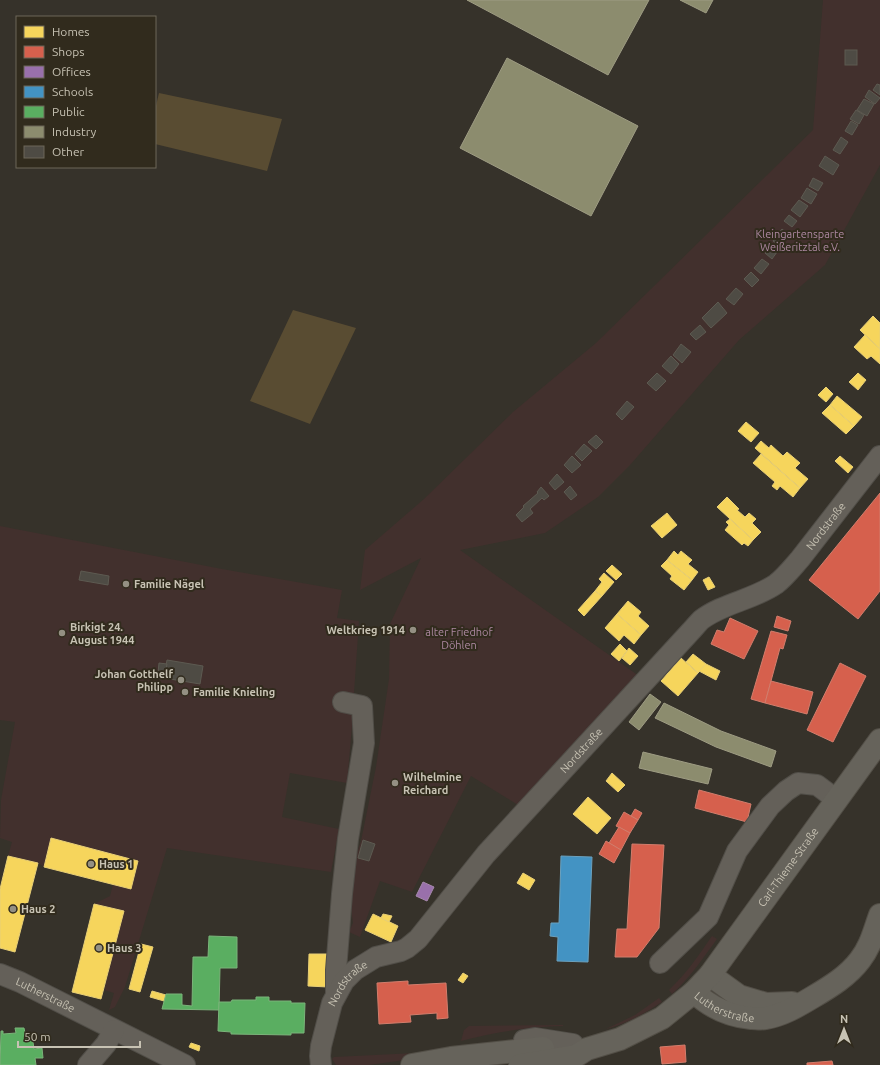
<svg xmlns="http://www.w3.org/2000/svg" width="880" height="1065" font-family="Ubuntu,sans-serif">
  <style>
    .green { fill: #42302d }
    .water { fill: #594c32 }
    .homes { fill: #f6d55c; stroke: #e8cf76 }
    .shops { fill: #d6604d; stroke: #d27d6c }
    .offices { fill: #9970ab; stroke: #a789ad }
    .schools { fill: #4393c3; stroke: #6ba1be }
    .public { fill: #5aae61; stroke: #7bb47a }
    .industry { fill: #8c8c6e; stroke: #9e9c83 }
    .building { fill: #4e4b44; stroke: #5d5a51 }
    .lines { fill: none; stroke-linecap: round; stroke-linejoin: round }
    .minor-casing { stroke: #514e48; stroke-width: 22 }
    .major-casing { stroke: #534f47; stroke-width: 24 }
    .minor { stroke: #646059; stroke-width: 20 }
    .major { stroke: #66635b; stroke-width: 22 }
    .poi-dot { fill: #949083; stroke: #312b1d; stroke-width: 1.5 }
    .labels { text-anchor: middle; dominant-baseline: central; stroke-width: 4; stroke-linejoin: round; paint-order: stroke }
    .park-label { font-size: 11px; fill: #ad88a1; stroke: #312b1d }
    .street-label { font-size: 11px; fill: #c7c2b3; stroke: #312b1d }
    .poi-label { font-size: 11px; font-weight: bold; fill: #c7c2b3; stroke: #312b1d; text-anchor: start }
  </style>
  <rect width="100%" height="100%" fill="#36322a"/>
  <g class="green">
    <polygon points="823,0 880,0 880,165 825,265 739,340 630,465 598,497 545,533 460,550 639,676 523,808 471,776 412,892 380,881 360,937 349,932 353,923 349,893 350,874 361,841 376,767 389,679 390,624 421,558 360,590 365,550 424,499 513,412 596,343 813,130"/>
    <polygon points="0,526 222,569 342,590 337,618 359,621 354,693 343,695 343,710 353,715 347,783 290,773 282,817 339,829 331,872 167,848 125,987 115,1007 109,1010 114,993 104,990 124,911 94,904 110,896 113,884 131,889 138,861 51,838 44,867 38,863 8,856 12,842 0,838 1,800 15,722 0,720"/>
    <path d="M712,936L717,939C703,958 690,978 672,994L669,990C686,974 699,955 712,936Z"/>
    <path d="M659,998L662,1002C642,1015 629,1023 606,1029L635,1015Z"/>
    <path d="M563,1025V1026C528,1027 494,1032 461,1041L464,1030L469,1026Z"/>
    <polygon points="436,1052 433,1056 369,1065 336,1065 332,1059 334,1057"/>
  </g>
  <g class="water">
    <polygon points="159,93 282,119 267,171 155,144 155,110"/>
    <polygon points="293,310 356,328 310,424 250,401"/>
  </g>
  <g class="homes">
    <polygon points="873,316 880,323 880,349 860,330"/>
    <polygon points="865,335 880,349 880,364 871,356 867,359 854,347"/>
    <polygon points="858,373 866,380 858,390 849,382"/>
    <polygon points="826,387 833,394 826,402 818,395"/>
    <polygon points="837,396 862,417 854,426 830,405"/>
    <polygon points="830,405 854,426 846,434 822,413"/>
    <polygon points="746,422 759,433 751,442 738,431"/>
    <polygon points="761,441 769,448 771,445 783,456 787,452 800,463 795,468 808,479 800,488 755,448"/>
    <polygon points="761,454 800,488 793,497 780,486 777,490 772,486 775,482 753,463"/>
    <polygon points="840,456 853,467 848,473 835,461"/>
    <polygon points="727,497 739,509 737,510 745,517 749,513 756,519 752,523 761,532 753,540 717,507"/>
    <polygon points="667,513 677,525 662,538 651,526"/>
    <polygon points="730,519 753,540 748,546 744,543 742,545 725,530 729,525 726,522"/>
    <polygon points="674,551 678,555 681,551 692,560 688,564 698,572 692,580 667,560"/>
    <polygon points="667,560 692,580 684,590 670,579 672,576 661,566"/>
    <polygon points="612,565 622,574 616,580 606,571"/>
    <polygon points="604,573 614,582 602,596 595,591 602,582 599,579"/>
    <polygon points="709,577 715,587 708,590 703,580"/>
    <polygon points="595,591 602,596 584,616 578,610"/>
    <polygon points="628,601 641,612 638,616 649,626 641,635 617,614"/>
    <polygon points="617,614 641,635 634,644 624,635 619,641 605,628"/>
    <polygon points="620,644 627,651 619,661 611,654"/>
    <polygon points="629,648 638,656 630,665 622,658"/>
    <polygon points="693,654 706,664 698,673 686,662"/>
    <polygon points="681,658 698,673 678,696 661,681"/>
    <polygon points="706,664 720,671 716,680 699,671"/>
    <polygon points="612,773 625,785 618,792 606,781"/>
    <polygon points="588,797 611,818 597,834 573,814"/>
    <polygon points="51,838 138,861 131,889 44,867"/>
    <polygon points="8,856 38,863 15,952 0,948 0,889"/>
    <polygon points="523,873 535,880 529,890 517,883"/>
    <polygon points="94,904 124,911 101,999 72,992"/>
    <polygon points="373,914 398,926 391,942 365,930"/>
    <polygon points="383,914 392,916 389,922 381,918"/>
    <polygon points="141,944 153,947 140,992 129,989"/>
    <polygon points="309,954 329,954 328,987 308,986"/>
    <polygon points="463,973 468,976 463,983 458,980"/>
    <polygon points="152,991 166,995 164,1001 150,997"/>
    <polygon points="191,1043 200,1046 199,1051 189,1047"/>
  </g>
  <g class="shops">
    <polygon points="880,493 880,591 858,619 809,580"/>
    <polygon points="777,616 791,621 788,631 774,627"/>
    <polygon points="730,618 758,631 744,659 711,644 717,630 724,632"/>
    <polygon points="771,631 787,635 783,649 780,648 765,703 751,699"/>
    <polygon points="840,663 866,676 833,742 807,730"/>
    <polygon points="771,681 813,692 807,714 765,703"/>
    <polygon points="699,790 751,804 747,822 695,808"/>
    <polygon points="635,809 642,813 638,820 631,816"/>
    <polygon points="624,812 638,820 630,833 616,826"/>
    <polygon points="619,827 630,833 621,850 609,843"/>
    <polygon points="606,841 621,850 614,863 599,854"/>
    <polygon points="632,844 664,845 659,928 637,957 615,957 617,929 627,929"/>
    <polygon points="408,981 408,985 446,983 448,1018 437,1019 437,1013 410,1015 411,1022 379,1024 377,983"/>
    <polygon points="685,1045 686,1062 662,1064 660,1047"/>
    <polygon points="832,1061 833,1065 807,1065 807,1063"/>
  </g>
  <polygon class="offices" points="423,882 434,887 427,901 416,896"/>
  <polygon class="schools" points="561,856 592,857 588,962 557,961 558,937 550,936 551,923 559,923"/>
  <g class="public">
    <polygon points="209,936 237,937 237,968 220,968 219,1010 162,1009 166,994 182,994 182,1005 192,1006 193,957 208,957"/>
    <polygon points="256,997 269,997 269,1001 291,1001 291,1003 305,1003 304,1033 291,1033 291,1035 231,1034 231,1032 218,1031 219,1002 231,1002 232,1000 256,1000"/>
    <polygon points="15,1028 24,1028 25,1033 29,1033 32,1035 34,1049 42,1048 43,1058 35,1058 36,1065 0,1065 1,1031 3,1031 3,1034 16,1033"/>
  </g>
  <g class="industry">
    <polygon points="467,0 649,0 608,75"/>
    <polygon points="680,0 713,0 706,13"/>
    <polygon points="507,58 638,126 591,216 460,148"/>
    <polygon points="650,694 661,702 639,730 629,722"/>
    <polygon points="664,703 721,731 776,751 771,767 716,747 655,718"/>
    <polygon points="643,752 712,769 708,784 639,768"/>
  </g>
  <g class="building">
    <rect x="845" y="50" width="12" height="15"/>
    <polygon points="877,84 880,85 880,95 873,90"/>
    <polygon points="869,90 880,98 875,104 865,97"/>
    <polygon points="864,99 874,104 867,116 857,110"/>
    <polygon points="856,110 864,115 859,124 850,119"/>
    <polygon points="851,121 858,125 852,135 845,131"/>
    <polygon points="841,137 848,142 840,154 833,150"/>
    <polygon points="825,156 839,165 833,175 819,166"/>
    <polygon points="813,178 823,183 818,191 809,186"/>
    <polygon points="807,188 817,194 811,204 801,198"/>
    <polygon points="799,200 808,206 800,217 791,210"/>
    <polygon points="789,215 797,221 792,227 784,221"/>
    <polygon points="782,229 789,235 780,246 773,241"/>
    <polygon points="770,247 777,252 772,259 765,253"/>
    <polygon points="762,259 769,264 761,274 754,268"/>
    <polygon points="751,272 759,280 752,287 744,279"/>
    <polygon points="736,288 743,294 734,305 726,299"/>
    <polygon points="718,302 727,313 711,328 702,318"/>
    <polygon points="700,325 706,332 696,340 690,334"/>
    <polygon points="681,344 691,352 682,363 673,355"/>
    <polygon points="671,356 679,364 671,374 662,366"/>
    <polygon points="657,373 666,381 656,391 647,383"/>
    <polygon points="627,401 634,407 622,420 616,414"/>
    <polygon points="596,435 603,442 596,449 588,442"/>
    <polygon points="584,444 592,451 582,461 575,454"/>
    <polygon points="572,456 581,465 572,473 564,465"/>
    <polygon points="557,474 564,482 555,490 549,483"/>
    <polygon points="570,486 577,495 571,500 564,492"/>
    <polygon points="541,487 549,496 544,500 542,498 530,509 533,513 522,522 516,515 524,507 523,506 538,493 537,492"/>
    <polygon points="81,571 109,576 108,585 79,580"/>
    <polygon points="167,660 203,666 200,684 164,678"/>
    <polygon points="159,663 167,664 165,674 158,673"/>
    <polygon points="363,840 375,844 369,861 358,858"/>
  </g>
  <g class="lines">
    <defs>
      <g id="minor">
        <polyline points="660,963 708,917 737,851 770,806 786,791 798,783 817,785 837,800"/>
        <path id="s1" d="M0,974L20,982L185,1065"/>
        <polyline points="336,993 336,970 342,894 348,839 364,743 362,706 343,702"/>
        <polyline points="524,1040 535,1038 573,1044"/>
        <polyline points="88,1065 106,1044 114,1030"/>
        <path id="s2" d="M321,1065L320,1056L321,1046L332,1003L344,981L355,970L376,957L401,951L407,948L418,939L486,854L691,631C694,628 697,624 701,620C723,603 753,600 776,584C785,577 792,568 800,559L880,456"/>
      </g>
      <g id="major">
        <polyline points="710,975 739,996 766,1004 792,1003"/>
        <path id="s3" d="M694,992C710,1007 728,1016 751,1018C756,1018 761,1019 766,1018C783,1015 798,1006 813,997C830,987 848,976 860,960C871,946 874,931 880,915"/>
        <polyline points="412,1065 451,1058 543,1048"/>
        <path id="s4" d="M520,1065L576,1056L587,1049L620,1039L662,1018L694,992L710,975L880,740"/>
      </g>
    </defs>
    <use href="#minor" class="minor-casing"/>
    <use href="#major" class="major-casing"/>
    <use href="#minor" class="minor"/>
    <use href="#major" class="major"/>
  </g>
  <g class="poi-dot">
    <circle cx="126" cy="584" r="4"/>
    <circle cx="413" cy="630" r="4"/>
    <circle cx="62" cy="633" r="4"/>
    <circle cx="181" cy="680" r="4"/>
    <circle cx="185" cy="692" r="4"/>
    <circle cx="395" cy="783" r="4"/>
    <circle cx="91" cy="864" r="4"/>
    <circle cx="13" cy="909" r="4"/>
    <circle cx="99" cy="948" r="4"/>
  </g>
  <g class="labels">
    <g class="park-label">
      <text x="800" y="234">Kleingartensparte<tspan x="800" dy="13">Weißeritztal e.V.</tspan></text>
      <text x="459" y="632">alter Friedhof<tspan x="459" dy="13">Döhlen</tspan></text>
    </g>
    <g class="street-label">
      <text stroke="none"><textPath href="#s2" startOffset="762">Nordstraße</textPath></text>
      <text stroke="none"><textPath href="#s2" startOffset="425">Nordstraße</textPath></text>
      <text stroke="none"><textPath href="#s4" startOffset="349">Carl-Thieme-Straße</textPath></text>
      <text stroke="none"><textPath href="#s2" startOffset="89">Nordstraße</textPath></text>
      <text stroke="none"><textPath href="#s1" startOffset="50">Lutherstraße</textPath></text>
      <text stroke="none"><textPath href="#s3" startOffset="35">Lutherstraße</textPath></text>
    </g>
    <g class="poi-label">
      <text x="134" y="584">Familie Nägel</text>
      <text x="70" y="627">Birkigt 24.<tspan x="70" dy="13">August 1944</tspan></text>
      <text x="405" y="630" text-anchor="end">Weltkrieg 1914</text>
      <text x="173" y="674" text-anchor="end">Johan Gotthelf<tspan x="173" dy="13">Philipp</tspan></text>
      <text x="193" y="692">Familie Knieling</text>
      <text x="403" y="777">Wilhelmine<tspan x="403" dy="13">Reichard</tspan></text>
      <text x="99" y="864">Haus 1</text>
      <text x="21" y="909">Haus 2</text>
      <text x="107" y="948">Haus 3</text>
    </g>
  </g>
  <rect x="16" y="16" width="140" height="152" fill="#312b1d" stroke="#6d6759"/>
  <rect x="24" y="26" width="20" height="12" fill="#f6d55c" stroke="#6d6759"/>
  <text x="52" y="36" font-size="12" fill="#c7c2b3">Homes</text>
  <rect x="24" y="46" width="20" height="12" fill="#d6604d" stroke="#6d6759"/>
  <text x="52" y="56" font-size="12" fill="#c7c2b3">Shops</text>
  <rect x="24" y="66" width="20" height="12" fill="#9970ab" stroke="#6d6759"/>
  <text x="52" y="76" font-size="12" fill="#c7c2b3">Offices</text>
  <rect x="24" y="86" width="20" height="12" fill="#4393c3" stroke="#6d6759"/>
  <text x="52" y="96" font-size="12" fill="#c7c2b3">Schools</text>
  <rect x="24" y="106" width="20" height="12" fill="#5aae61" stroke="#6d6759"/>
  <text x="52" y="116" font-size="12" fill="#c7c2b3">Public</text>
  <rect x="24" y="126" width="20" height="12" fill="#8c8c6e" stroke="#6d6759"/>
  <text x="52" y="136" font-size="12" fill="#c7c2b3">Industry</text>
  <rect x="24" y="146" width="20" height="12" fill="#4e4b44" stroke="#6d6759"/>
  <text x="52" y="156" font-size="12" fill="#c7c2b3">Other</text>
  <g transform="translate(844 1029)" stroke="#312b1d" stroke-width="3" paint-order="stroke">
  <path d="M0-3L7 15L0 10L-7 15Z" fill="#c7c2b3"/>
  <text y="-6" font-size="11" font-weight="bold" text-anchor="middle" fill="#c7c2b3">N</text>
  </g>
  <path d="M18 1041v6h122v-6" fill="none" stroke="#c7c2b3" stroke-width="2"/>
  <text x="24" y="1041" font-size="12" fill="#c7c2b3" stroke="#312b1d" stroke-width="3" paint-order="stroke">50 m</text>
</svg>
